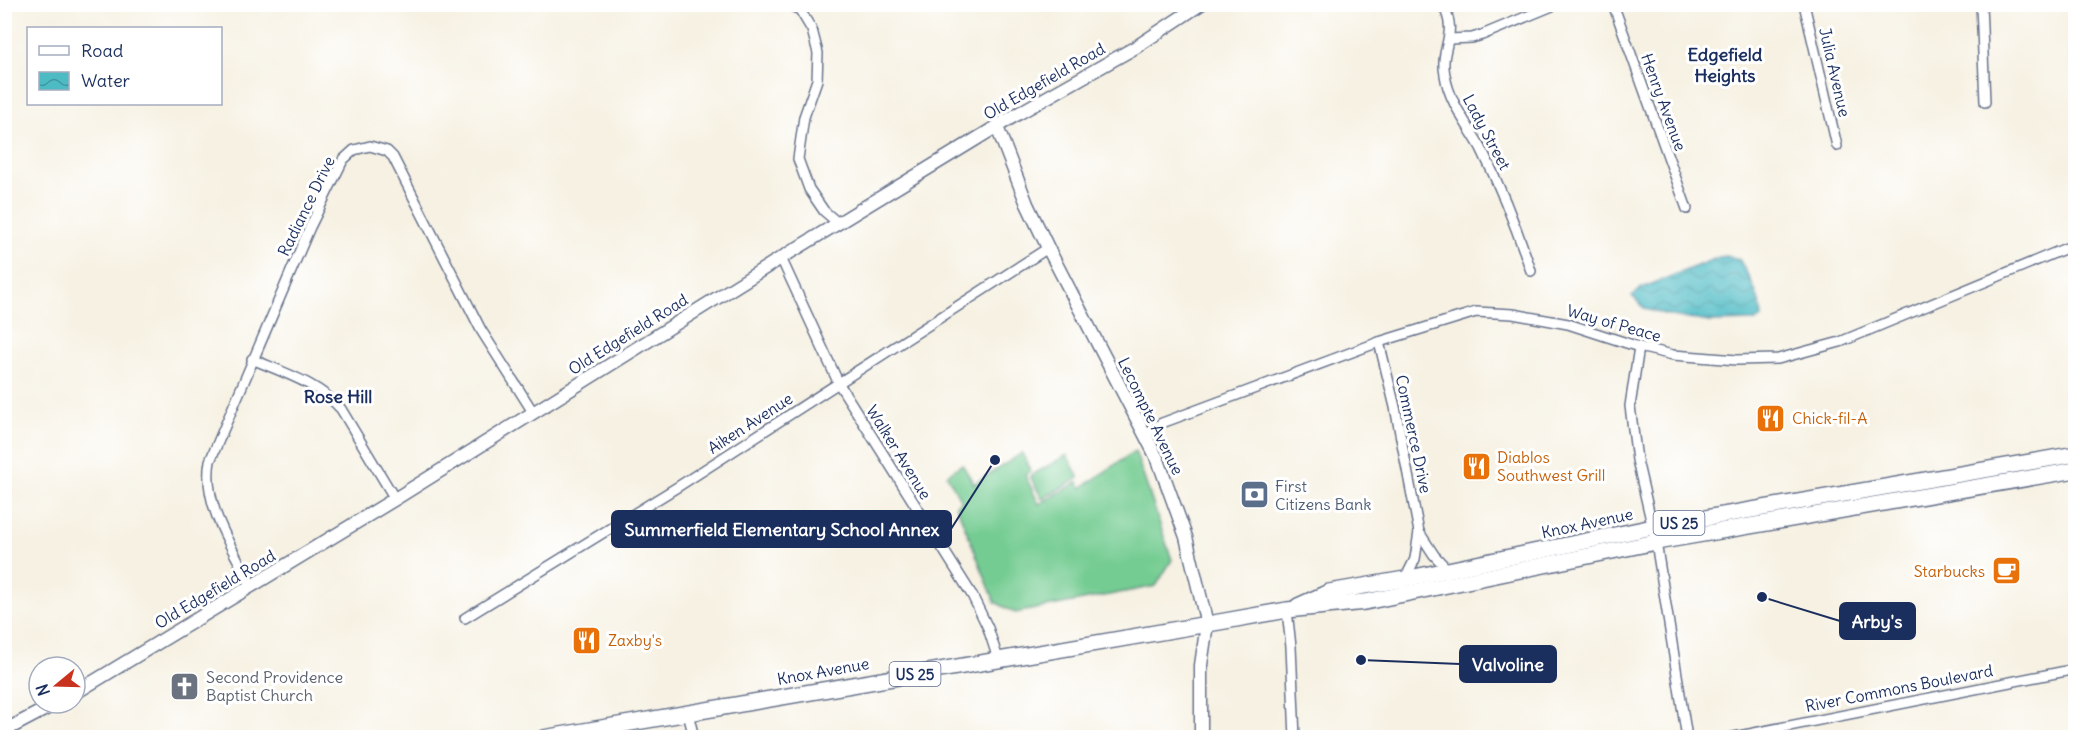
<svg xmlns="http://www.w3.org/2000/svg" width="2080" height="742" font-family="Delius,sans-serif">
  <style>
    .pitch { fill: #74cc92; stroke: #487e78; stroke-width: 1.5 }
    .water { fill: url(#water-waves); stroke: #347591; stroke-width: 1.5 }
    .lines { fill: none; stroke-linecap: round; stroke-linejoin: round }
    .minor-casing { stroke: #68738c; stroke-width: 12 }
    .tertiary-casing { stroke: #68738c; stroke-width: 15 }
    .primary-casing { stroke: #68738c; stroke-width: 18 }
    .minor { stroke: #fff; stroke-width: 9 }
    .tertiary { stroke: #fff; stroke-width: 12 }
    .primary { stroke: #fff; stroke-width: 15 }
    .labels { text-anchor: middle; dominant-baseline: central; stroke-width: 6; stroke-linejoin: round; paint-order: stroke }
    .shield { fill: #fff; stroke: #5f6d8e; stroke-width: 1.5 }
    .shield-label { font-size: 15px; font-weight: bold; fill: #1b2f5e }
    .street-label { font-size: 16px; fill: #1b2f5e; stroke: #fff }
    .food-label { font-size: 16px; fill: #c56008; stroke: #fff; text-anchor: start }
    .service-label { font-size: 16px; fill: #4e5e75; stroke: #fff; text-anchor: start }
    .worship-label { font-size: 16px; fill: #5b616d; stroke: #fff; text-anchor: start }
    .neighbourhood-label { font-size: 18px; font-weight: bold; fill: #1b2f5e; stroke: #fff }
    .leader { fill: none; stroke: #1b2f5e; stroke-width: 2 }
    .callout-dot { fill: #1b2f5e; stroke: #fff; stroke-width: 2 }
    .callout { fill: #1b2f5e; stroke: #1b2f5e; stroke-width: 2 }
    .callout-label { font-size: 18px; text-anchor: middle; font-weight: bold; fill: #fff }
  </style>
  <defs>
    <pattern id="water-waves" width="16" height="10" patternUnits="userSpaceOnUse" patternTransform="scale(1.5)"><rect width="16" height="10" fill="#4dbbc4"/><path d="M0 5q4-4 8 0t8 0" fill="none" stroke="#3f98a2"/></pattern>
  </defs>
  <rect width="100%" height="100%" fill="#fff"/>
  <filter id="ink" filterUnits="userSpaceOnUse"><feTurbulence type="fractalNoise" baseFrequency=".0167" numOctaves="2"/><feDisplacementMap in="SourceGraphic" scale="12" xChannelSelector="R" yChannelSelector="G"/><feConvolveMatrix kernelMatrix="1 2 1 2 8 2 1 2 1" color-interpolation-filters="sRGB"/></filter>
  <filter id="wash" filterUnits="userSpaceOnUse"><feTurbulence type="fractalNoise" baseFrequency=".008" numOctaves="4" result="noise"/><feDisplacementMap in="SourceGraphic" scale="24" xChannelSelector="R" yChannelSelector="G"/><feGaussianBlur stdDeviation="1.35" result="paint"/><feColorMatrix in="noise" values="0 0 0 0 0 0 0 0 0 0 0 0 0 0 0 0 0 1.4 0 .05"/><feComposite in="paint" operator="in"/></filter>
  <g filter="url(#wash)">
    <rect width="100%" height="100%" fill="#f6f1e2"/>
    <g class="pitch">
      <polygon points="1135,451 1172,560 1156,586 1015,613 995,602 956,505 961,501 947,475 962,464 974,484 1022,453 1031,471 1025,475 1039,504 1078,482 1081,488"/>
      <polygon points="1067,455 1079,478 1042,499 1030,476"/>
    </g>
    <path class="water" d="M1728,256L1739,259C1749,277 1761,297 1762,318L1756,321L1709,322L1672,316L1645,309L1632,296L1642,288L1719,257Z"/>
  </g>
  <g filter="url(#ink)">
    <g class="lines">
      <defs>
        <g id="minor">
          <polyline points="787,4 800,10 812,30 818,53 817,80 804,117 798,159 809,189 824,211 838,223"/>
          <path d="M1442,4C1460,34 1439,47 1445,75C1449,102 1468,125 1481,148C1501,188 1517,229 1531,271"/>
          <polyline points="1613,4 1687,209"/>
          <polyline points="1804,4 1837,146"/>
          <polyline points="1981,4 1985,102"/>
          <polyline points="1449,39 1472,38 1482,35 1557,4"/>
          <polyline points="781,258 839,384 972,595 988,628 998,659"/>
          <polyline points="1379,342 1395,407 1419,532 1415,559 1405,579"/>
          <polyline points="1639,347 1630,406 1637,460 1656,542 1687,738"/>
          <path d="M252,359C284,373 318,383 341,409L395,499"/>
          <polyline points="1145,435 1162,423 1379,342 1476,312 1513,314 1568,324 1639,347 1673,355 1737,360 1778,359 1840,342 2076,244"/>
          <polyline points="1419,532 1434,555 1448,570"/>
          <path d="M252,587C233,548 202,505 210,461L310,227L343,160L354,150L370,146L387,151L393,157L481,330L533,412"/>
          <polyline points="1287,610 1291,647 1295,738"/>
          <polyline points="465,618 679,486 1048,248"/>
          <polyline points="688,713 694,738"/>
          <polyline points="1729,738 2076,669"/>
        </g>
        <g id="tertiary">
          <polyline points="997,127 1027,204 1048,248 1158,460 1186,537 1207,624 1201,665 1201,738"/>
          <polyline points="75,693 395,499 781,258 1014,116 1136,47 1201,4"/>
          <polyline points="4,731 57,703"/>
        </g>
        <g id="primary">
          <polyline points="1298,606 1329,592 1405,579 1653,527 2076,454"/>
          <polyline points="543,738 1225,621 1287,610 1365,602 1656,542 2076,470"/>
        </g>
      </defs>
      <use href="#minor" class="minor-casing"/>
      <use href="#tertiary" class="tertiary-casing"/>
      <use href="#primary" class="primary-casing"/>
      <use href="#minor" class="minor"/>
      <use href="#tertiary" class="tertiary"/>
      <use href="#primary" class="primary"/>
    </g>
  </g>
  <defs>
    <symbol id="restaurant-square" viewBox="-11 -11 22 22"><rect x="-9" y="-9" width="18" height="18" rx="4" fill="#e8710a" stroke="#fff"/><path d="M-5-6h1v4h1v-4h1v4h1v-4h1v5L-1.5 .5V6h-2V.5L-5-1ZM5-6V6H3V1.5H1.5Q1.5-4 5-6Z" fill="#fff"/></symbol>
    <symbol id="bank-square" viewBox="-11 -11 22 22"><rect x="-9" y="-9" width="18" height="18" rx="4" fill="#5c6f8a" stroke="#fff"/><path d="M-6-4H6V4H-6ZM0-2.3a2.3 2.3 0 1 0 0 4.6a2.3 2.3 0 1 0 0-4.6Z" fill="#fff"/></symbol>
    <symbol id="cafe-square" viewBox="-11 -11 22 22"><rect x="-9" y="-9" width="18" height="18" rx="4" fill="#e8710a" stroke="#fff"/><path d="M-5.5-4.5H6V0H3Q3 3.5 0 3.5H-2.5Q-5.5 3.5-5.5 0ZM3-3.2v2h1.7v-2ZM-6 4.5H4V6H-6Z" fill="#fff"/></symbol>
    <symbol id="church-square" viewBox="-11 -11 22 22"><rect x="-9" y="-9" width="18" height="18" rx="4" fill="#6b7280" stroke="#fff"/><path d="M-1.2-6h2.4v3.5h3.3v2.4h-3.3V6h-2.4V-.1h-3.3v-2.4h3.3Z" fill="#fff"/></symbol>
  </defs>
  <g fill-rule="evenodd">
    <use href="#restaurant-square" x="1754" y="402" width="33" height="33"/>
    <use href="#restaurant-square" x="1460" y="450" width="33" height="33"/>
    <use href="#bank-square" x="1238" y="478" width="33" height="33"/>
    <use href="#cafe-square" x="1990" y="554" width="33" height="33"/>
    <use href="#restaurant-square" x="570" y="624" width="33" height="33"/>
    <use href="#church-square" x="168" y="670" width="33" height="33"/>
  </g>
  <g class="labels">
    <g class="shield">
      <rect x="1653.5" y="511" width="51" height="24" rx="4.5"/>
      <rect x="889.5" y="662" width="51" height="24" rx="4.5"/>
    </g>
    <g class="shield-label">
      <text x="1679" y="523">US 25</text>
      <text x="915" y="674">US 25</text>
    </g>
    <g class="street-label">
      <text transform="translate(1835 72) rotate(77)">Julia Avenue</text>
      <text transform="translate(1044 81) rotate(-30)">Old Edgefield Road</text>
      <text transform="translate(1664 102) rotate(70)">Henry Avenue</text>
      <text transform="translate(1487 132) rotate(62)">Lady Street</text>
      <text transform="translate(306 206) rotate(-64)">Radiance Drive</text>
      <text transform="translate(1614 323) rotate(16)">Way of Peace</text>
      <text transform="translate(628 334) rotate(-32)">Old Edgefield Road</text>
      <text transform="translate(1151 416) rotate(64)">Lecompte Avenue</text>
      <text transform="translate(750 423) rotate(-33)">Aiken Avenue</text>
      <text transform="translate(1414 434) rotate(78)">Commerce Drive</text>
      <text transform="translate(899 452) rotate(58)">Walker Avenue</text>
      <text transform="translate(1587 523) rotate(-12)">Knox Avenue</text>
      <text transform="translate(215 589) rotate(-31)">Old Edgefield Road</text>
      <text transform="translate(823 671) rotate(-10)">Knox Avenue</text>
      <text transform="translate(1899 688) rotate(-11)">River Commons Boulevard</text>
    </g>
    <g class="food-label">
      <text x="1792" y="418">Chick-fil-A</text>
      <text x="1497" y="457">Diablos<tspan x="1497" dy="18">Southwest Grill</tspan></text>
      <text x="1985" y="571" text-anchor="end">Starbucks</text>
      <text x="608" y="640">Zaxby's</text>
    </g>
    <g class="service-label">
      <text x="1275" y="486">First<tspan x="1275" dy="18">Citizens Bank</tspan></text>
    </g>
    <g class="worship-label">
      <text x="206" y="677">Second Providence<tspan x="206" dy="18">Baptist Church</tspan></text>
    </g>
    <g class="neighbourhood-label">
      <text x="1725" y="54">Edgefield<tspan x="1725" dy="21">Heights</tspan></text>
      <text x="338" y="396">Rose Hill</text>
    </g>
  </g>
  <path class="leader" d="M995 460L951 529M1762 597L1840 621M1361 660L1460 664"/>
  <g class="callout-dot">
    <circle cx="995" cy="460" r="6"/>
    <circle cx="1762" cy="597" r="6"/>
    <circle cx="1361" cy="660" r="6"/>
  </g>
  <g class="callout">
    <rect x="612" y="511" width="339" height="36" rx="6"/>
    <rect x="1840" y="603" width="75" height="36" rx="6"/>
    <rect x="1460" y="646" width="96" height="36" rx="6"/>
  </g>
  <g class="callout-label">
    <text x="782" y="536">Summerfield Elementary School Annex</text>
    <text x="1877" y="628">Arby's</text>
    <text x="1508" y="671">Valvoline</text>
  </g>
  <rect width="2080" height="742" fill="none" stroke="#fff" stroke-width="24"/>
  <rect x="27" y="27" width="195" height="78" fill="#ffffff" stroke="#a4acbf" stroke-width="1.5"/>
  <rect x="39" y="46" width="30" height="9" fill="#ffffff" stroke="#a4acbf" stroke-width="1.5"/>
  <text x="81" y="57" font-size="18" fill="#1b2f5e">Road</text>
  <rect x="39" y="72" width="30" height="18" fill="url(#water-waves)" stroke="#a4acbf" stroke-width="1.5"/>
  <text x="81" y="87" font-size="18" fill="#1b2f5e">Water</text>
  <g transform="translate(57 685) rotate(251)"><circle r="28" fill="#ffffff" stroke="#a4acbf" stroke-width="1.5"/>
  <path d="M0-4.5L10 22L0 15L-10 22Z" fill="#c8321e"/>
  <text y="-9" font-size="16" font-weight="bold" text-anchor="middle" fill="#1b2f5e">N</text>
  </g>
</svg>
